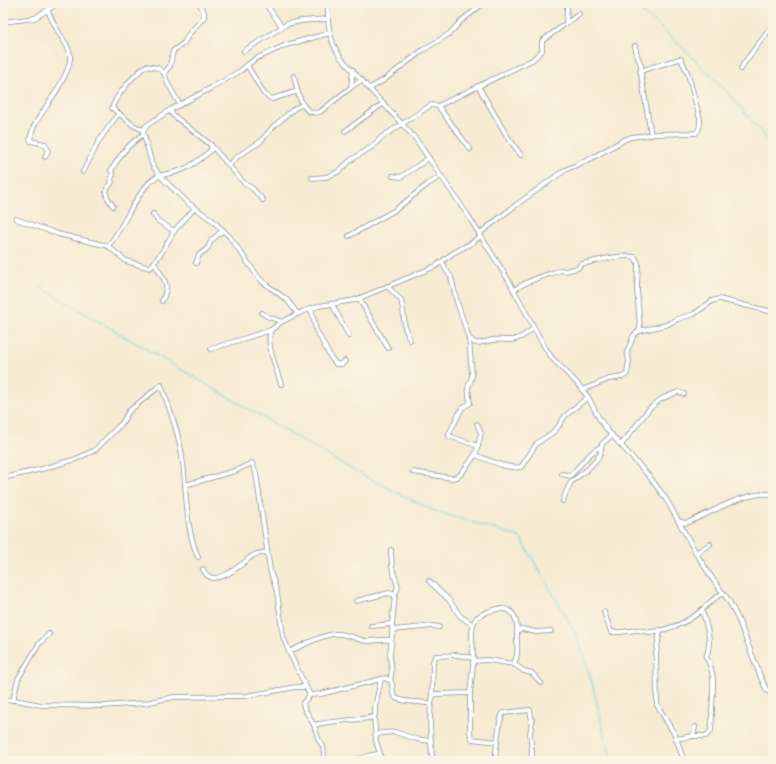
<svg xmlns="http://www.w3.org/2000/svg" width="776" height="764" font-family="'IM FELL DW Pica',serif">
  <style>
    .lines { fill: none; stroke-linecap: round; stroke-linejoin: round }
    .stream { stroke: #5cc6d7; stroke-width: 1 }
    .street-casing { stroke: #888d98; stroke-width: 5.5 }
    .street { stroke: #fff; stroke-width: 4 }
  </style>
  <rect width="100%" height="100%" fill="#fcf5e5"/>
  <filter id="ink" filterUnits="userSpaceOnUse"><feTurbulence type="fractalNoise" baseFrequency=".025" numOctaves="2"/><feDisplacementMap in="SourceGraphic" scale="8" xChannelSelector="R" yChannelSelector="G"/><feConvolveMatrix kernelMatrix="1 2 1 2 8 2 1 2 1" color-interpolation-filters="sRGB"/></filter>
  <filter id="wash" filterUnits="userSpaceOnUse"><feTurbulence type="fractalNoise" baseFrequency=".012" numOctaves="4" result="noise"/><feDisplacementMap in="SourceGraphic" scale="16" xChannelSelector="R" yChannelSelector="G"/><feGaussianBlur stdDeviation="0.9" result="paint"/><feColorMatrix in="noise" values="0 0 0 0 0 0 0 0 0 0 0 0 0 0 0 0 0 1.4 0 .05"/><feComposite in="paint" operator="in"/></filter>
  <g filter="url(#wash)">
    <rect width="100%" height="100%" fill="#f6ebd3"/>
    <g class="lines">
      <g class="stream">
        <polyline points="629,3 656,23 723,87 773,146"/>
        <polyline points="40,287 358,473 432,510 520,537 576,634 592,683 604,733 612,761"/>
      </g>
    </g>
  </g>
  <g filter="url(#ink)">
    <g class="lines">
      <defs>
        <g id="street">
          <polyline points="265,3 282,27"/>
          <path d="M328,3C327,23 329,41 341,58L415,138L467,214L509,281L544,346L552,358L576,382L588,397L600,420L608,431L649,476L666,499L696,553L712,578L729,601L739,621L761,678L766,689L773,697"/>
          <polyline points="3,22 35,18 58,3"/>
          <polyline points="566,24 567,7"/>
          <polyline points="635,46 637,55 641,65 641,74 651,135"/>
          <polyline points="244,51 287,24 301,21 327,19"/>
          <polyline points="247,65 264,94 272,99 295,92 297,90"/>
          <polyline points="741,69 744,63 773,25"/>
          <polyline points="164,73 170,66 173,51 184,43 189,34 204,17 204,12 199,3"/>
          <path d="M294,76C297,89 301,118 320,112L354,85L362,80"/>
          <polyline points="478,86 507,136 521,155"/>
          <polyline points="351,87 353,70"/>
          <polyline points="370,88 384,80 423,50 449,34 461,21 484,3"/>
          <polyline points="438,106 532,60 542,51 542,41 579,14"/>
          <polyline points="170,110 173,115 211,145 244,183 253,189 263,200"/>
          <path d="M143,130L133,125L112,108C116,95 135,74 146,66L158,68L164,73L168,84L180,105"/>
          <polyline points="345,131 384,103"/>
          <path d="M45,157L48,150L45,144L31,141L30,139C32,134 32,129 35,124C44,108 73,73 70,54C68,45 63,40 59,33C55,26 51,18 48,11"/>
          <polyline points="229,165 238,156 260,142 273,127 295,108 302,105"/>
          <polyline points="83,172 100,139 119,113"/>
          <polyline points="393,176 401,177 429,158"/>
          <polyline points="312,178 326,177 338,172 351,160 373,146 382,137 431,105 438,106 470,149"/>
          <path d="M113,206L107,197L106,191L112,182L111,179L113,175L111,170C114,166 116,162 120,157C125,148 134,141 142,135"/>
          <polyline points="153,214 158,221 174,231"/>
          <polyline points="16,219 58,234 108,246 126,261 150,268 162,252 174,231 195,208"/>
          <path d="M479,234L516,205L565,170L590,159L624,140L631,137L657,134L696,133C700,129 700,125 700,119L688,74L681,59H679L640,71"/>
          <polyline points="349,236 395,210 428,184 441,176"/>
          <path d="M108,246C124,227 132,201 148,184C158,172 172,175 184,169C194,165 202,158 210,151L211,150V145"/>
          <path d="M442,262L446,270L451,277L457,302L469,338L475,343C481,344 487,341 493,340C499,339 503,340 509,340C518,341 527,333 534,328"/>
          <path d="M154,263C163,279 171,282 162,301"/>
          <polyline points="196,263 199,255 208,248 211,241 223,230"/>
          <polyline points="387,286 401,300 403,310 405,328 410,340"/>
          <path d="M514,291C521,282 550,274 561,270L565,271L578,268L581,264C597,261 618,254 635,257L638,263L637,290L640,328L639,331"/>
          <polyline points="360,298 361,302 388,348"/>
          <polyline points="332,304 349,336"/>
          <polyline points="311,308 316,330 331,358 336,364 342,364 345,361"/>
          <path d="M262,313C269,319 274,317 281,322"/>
          <polyline points="298,314 287,300 263,282 259,278 229,236 212,220 188,203 159,175 152,164 143,132 146,126 170,110 211,88 240,71 255,59 286,45 330,33"/>
          <path d="M271,330C265,343 277,370 281,384"/>
          <polyline points="211,349 271,330 281,322 304,311 319,306 355,300 436,266 453,253 470,244 481,236"/>
          <polyline points="582,390 609,379 622,377 627,374 629,361 627,352 634,335 639,331 666,325 678,319 694,314 712,301 719,299 773,312"/>
          <polyline points="477,424 481,433 478,446"/>
          <polyline points="621,445 649,409 661,399 678,392 684,394"/>
          <path d="M475,455C487,459 508,470 521,467L537,443L552,433L558,427L565,416L588,397"/>
          <polyline points="3,469 4,477"/>
          <polyline points="413,472 452,478 457,477 461,474 475,455 478,446 449,436 449,434 462,408 470,403 468,388 472,376 469,338"/>
          <path d="M562,474L570,476C578,468 590,451 600,447"/>
          <path d="M3,478L42,469L76,459L95,450L122,423L129,411L161,385C170,410 180,436 183,463C187,494 185,527 198,557"/>
          <path d="M185,485L235,471L252,463L256,473L270,570L277,592L283,636L289,652L310,695L321,694L385,678L391,681C393,686 392,692 394,696C397,703 423,701 431,704"/>
          <polyline points="563,501 566,492 571,482 588,469 597,459 600,455 602,444 612,435"/>
          <path d="M678,521L685,523L689,522C715,511 743,492 773,494"/>
          <polyline points="391,550 392,567 398,587 395,595"/>
          <polyline points="696,553 710,544"/>
          <path d="M203,569C212,592 242,564 252,556C257,553 262,553 267,552"/>
          <polyline points="429,581 449,600 460,616 473,625"/>
          <polyline points="356,601 389,593 395,595 392,624"/>
          <path d="M604,612L611,632C620,633 627,631 636,630C641,630 646,632 651,632C667,630 684,624 697,614C706,607 713,598 723,593"/>
          <path d="M371,626L392,624C393,634 391,644 390,654C390,665 394,668 390,680"/>
          <polyline points="393,630 433,626 439,627"/>
          <polyline points="519,630 522,629 536,632 551,631"/>
          <polyline points="660,630 656,654 657,705 675,735 684,761"/>
          <path d="M289,652C303,645 317,637 333,634C344,632 355,639 366,641C373,641 383,639 391,640"/>
          <polyline points="473,661 488,660 514,664 524,671 532,673 541,683"/>
          <polyline points="470,693 470,733 472,739 497,742 495,761"/>
          <polyline points="310,695 303,703 304,708 314,725 319,741 323,746 325,761"/>
          <polyline points="432,696 433,661 436,656 457,655 474,658"/>
          <polyline points="13,700 18,679 39,644 49,634"/>
          <polyline points="3,702 9,700 15,700 41,705 103,706 145,703 174,697 246,696 296,687 305,687"/>
          <polyline points="374,717 376,741 382,761"/>
          <path d="M314,725C333,720 354,721 374,717L375,715V707L381,679"/>
          <polyline points="376,735 382,733 395,732 416,739 430,741"/>
          <path d="M693,736H706L711,731C712,724 712,716 712,709C713,692 716,672 706,657C713,642 706,624 702,610"/>
          <polyline points="676,739 693,736 695,727"/>
          <polyline points="497,742 500,721 503,713 530,710 532,721 530,733 532,752 531,761"/>
          <polyline points="100,761 101,760"/>
          <polyline points="354,761 371,755 379,754"/>
          <path d="M433,761C431,749 427,700 435,694L470,693C471,682 473,671 473,660C474,647 469,632 475,620C478,615 485,613 490,611C514,603 518,618 517,637C517,649 519,652 514,664"/>
        </g>
      </defs>
      <use href="#street" class="street-casing"/>
      <use href="#street" class="street"/>
    </g>
  </g>
  <rect width="776" height="764" fill="none" stroke="#fcf5e5" stroke-width="16"/>
</svg>
